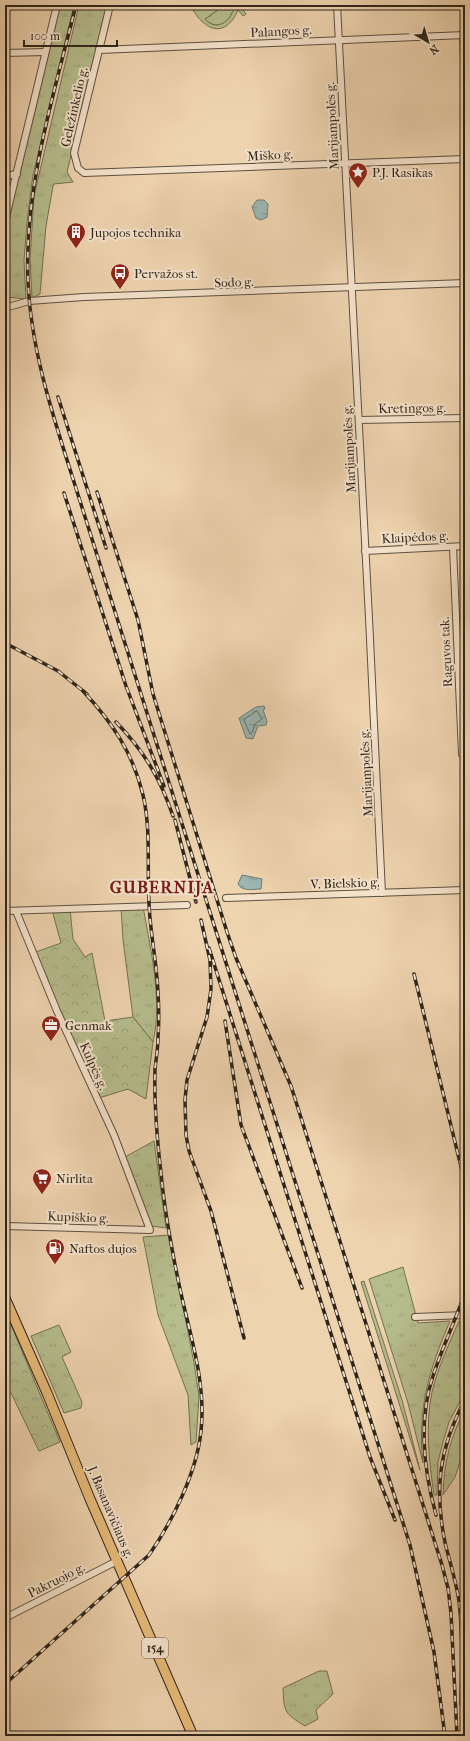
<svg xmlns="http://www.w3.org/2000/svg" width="470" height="1741" font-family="'IM FELL French Canon',serif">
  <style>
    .grass { fill: url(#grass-tufts); stroke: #727154 }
    .forest { fill: url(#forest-crowns); stroke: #727154 }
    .pitch { fill: #b6bd8d; stroke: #727154 }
    .water { fill: url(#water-ripples); stroke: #6f7c75 }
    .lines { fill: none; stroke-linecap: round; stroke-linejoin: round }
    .shore { stroke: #646e66; stroke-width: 1 }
    .minor-casing { stroke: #5e503f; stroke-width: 8 }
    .primary-casing { stroke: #2e251a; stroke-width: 11 }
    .minor { stroke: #f4e2cb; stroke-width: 6 }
    .primary { stroke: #e7ba78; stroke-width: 9 }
    .rail-casing { stroke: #2e251a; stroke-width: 3.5 }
    .rail { stroke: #f4e2cb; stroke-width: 2; stroke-dasharray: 6; stroke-linecap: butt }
    .labels { text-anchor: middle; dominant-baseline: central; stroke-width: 4; stroke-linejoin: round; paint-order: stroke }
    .shield { fill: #f4e2cb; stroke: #695e4f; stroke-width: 1 }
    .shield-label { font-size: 12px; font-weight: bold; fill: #2e251a }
    .street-label { font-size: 13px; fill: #2e251a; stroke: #f4e2cb }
    .poi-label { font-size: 13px; fill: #2e251a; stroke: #f4e2cb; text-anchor: start }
    .district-label { font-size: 17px; font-weight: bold; letter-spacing: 1px; fill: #7a1f14; stroke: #f4e2cb }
  </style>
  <defs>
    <pattern id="grass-tufts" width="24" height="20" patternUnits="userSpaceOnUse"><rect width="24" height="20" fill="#b6bd8d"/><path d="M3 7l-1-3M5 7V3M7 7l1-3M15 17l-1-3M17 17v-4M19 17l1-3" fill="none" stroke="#9da279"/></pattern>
    <pattern id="forest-crowns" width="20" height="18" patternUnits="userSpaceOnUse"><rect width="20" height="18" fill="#b6bd8d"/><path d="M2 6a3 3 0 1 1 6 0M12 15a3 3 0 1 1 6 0" fill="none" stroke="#9da279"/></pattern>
    <pattern id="water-ripples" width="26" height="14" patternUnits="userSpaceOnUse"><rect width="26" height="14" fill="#9bb6b2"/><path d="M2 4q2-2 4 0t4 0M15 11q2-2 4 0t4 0" fill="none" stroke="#7f9490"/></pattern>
  </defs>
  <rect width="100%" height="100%" fill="#eed3af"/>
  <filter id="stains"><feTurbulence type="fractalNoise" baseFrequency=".005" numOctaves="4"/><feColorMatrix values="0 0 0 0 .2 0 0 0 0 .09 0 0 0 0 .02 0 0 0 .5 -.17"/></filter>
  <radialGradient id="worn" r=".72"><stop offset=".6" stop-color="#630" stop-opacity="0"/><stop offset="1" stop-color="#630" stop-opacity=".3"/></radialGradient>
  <g class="grass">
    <path d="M60,5H74L33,175L27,222L24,261L26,299L7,297C0,238 17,180 32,123C42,84 50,44 60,5Z"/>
    <polygon points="79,5 107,5 67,172 73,182 54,184 53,186 46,226 40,294 32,298 30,259 34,196"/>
    <path d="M225,5H234C233,20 218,33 205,19Z"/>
    <path d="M143,906C150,947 163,1001 153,1042L133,1017L123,940L121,907Z"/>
    <polygon points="154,1141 166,1228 151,1226 125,1157"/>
    <polygon points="169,1235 194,1363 199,1396 196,1442 191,1445 188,1395 158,1315 143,1237"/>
    <path d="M403,1267L418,1323L450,1321C429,1370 417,1409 423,1463L408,1403L369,1279Z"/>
    <polygon points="364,1281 402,1400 420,1470 361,1282"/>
    <path d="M465,1320V1392L449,1422L443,1442L438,1462L437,1495H434C429,1461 425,1426 432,1392C438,1367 449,1344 459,1321Z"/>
    <polygon points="59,1325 71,1352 62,1357 82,1402 81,1408 64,1413 31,1336"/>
    <path d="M465,1409V1447L455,1477L443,1495C444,1462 450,1438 465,1409Z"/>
    <path d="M319,1671H327L333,1694L316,1710L318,1719L305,1726C284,1713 284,1712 283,1688Z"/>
  </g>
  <g class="forest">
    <polygon points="70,909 73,939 85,957 92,953 105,1021 133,1017 153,1042 146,1099 128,1089 99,1098 33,953 61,943 52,910"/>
    <polygon points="9,1320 60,1442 39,1451 11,1393 5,1391 5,1321"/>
  </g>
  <path class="pitch" d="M190,5H225L205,19C217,33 233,20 234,5H240L246,14L243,16L238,10C232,25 219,36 204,23C198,19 194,11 190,5Z"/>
  <g class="water">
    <polygon points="257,200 264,200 268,204 267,217 261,220 256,218 252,207"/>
    <polygon points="264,706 265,709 263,710 267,721 266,725 258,726 253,739 246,738 239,718 256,707"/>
    <path d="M242,875L262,879L261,889C254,889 242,892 238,884Z"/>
  </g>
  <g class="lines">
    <polygon class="shore" points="257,711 262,719 255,724 252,733 250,734 244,720"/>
    <defs>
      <g id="minor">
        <polyline points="110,5 74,153 78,168 84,173 465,159"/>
        <polyline points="337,5 369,618 382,893"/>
        <polyline points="463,35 465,75"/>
        <polyline points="99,50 465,35"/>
        <polyline points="5,53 45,52"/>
        <polyline points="5,176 17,174"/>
        <polyline points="5,221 57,5"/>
        <polyline points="5,308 29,301 84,297 465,283"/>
        <polyline points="359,420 465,418"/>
        <polyline points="453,547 462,754 465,754"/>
        <polyline points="365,551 465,546"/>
        <polyline points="226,898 465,890"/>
        <polyline points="5,911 187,905"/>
        <polyline points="5,1226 150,1230 114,1135 57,1011 16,911"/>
        <polyline points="415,1317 465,1315"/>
        <polyline points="5,1618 117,1561"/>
      </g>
      <polyline id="primary" points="5,1298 47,1393 90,1499 193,1736"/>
    </defs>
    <use href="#minor" class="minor-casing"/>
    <use href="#primary" class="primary-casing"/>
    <use href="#minor" class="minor"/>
    <use href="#primary" class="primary"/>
    <defs>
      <g id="rail">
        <path d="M76,5C54,94 24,188 28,281C31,357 58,430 80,501L410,1545L434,1652L445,1736"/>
        <polyline points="58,397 106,548"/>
        <polyline points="97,492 138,620 153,694 227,932 236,958 291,1086 442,1565 448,1588 451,1613 457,1736"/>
        <polyline points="64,493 126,686 164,786"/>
        <polyline points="5,643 58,671 87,694"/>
        <path d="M116,722C144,751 160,778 173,816"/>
        <polyline points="175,820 196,902"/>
        <polyline points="201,920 210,960 211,989 207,1017 187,1080 185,1100 186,1135 189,1151 211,1211 244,1338"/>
        <polyline points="209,948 370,1457 395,1520"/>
        <polyline points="414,974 465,1183"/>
        <polyline points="225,1021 241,1125 302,1288"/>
        <path d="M436,1515C424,1471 418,1420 433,1376C442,1348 455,1321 465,1293"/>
        <path d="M5,1684L149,1555C172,1522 197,1472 201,1431C206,1386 192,1341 182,1298C173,1257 165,1215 161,1173C157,1139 154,1104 155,1069C156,1059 158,1048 158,1038C159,1023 159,1008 158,993C157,963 150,933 149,903C147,867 151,829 143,795C133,753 112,722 83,691"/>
        <path d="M461,1704C462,1669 463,1635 459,1601C456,1582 451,1565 446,1547C434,1493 438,1449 465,1400"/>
      </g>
    </defs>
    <use href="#rail" class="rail-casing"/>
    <use href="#rail" class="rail"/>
  </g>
  <defs>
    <symbol id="sight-pin" viewBox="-11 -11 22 30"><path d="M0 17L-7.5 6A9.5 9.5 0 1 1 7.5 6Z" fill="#8f2418" stroke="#f4e2cb"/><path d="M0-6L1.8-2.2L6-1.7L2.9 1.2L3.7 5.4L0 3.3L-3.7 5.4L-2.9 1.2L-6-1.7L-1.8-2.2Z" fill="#fff"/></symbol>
    <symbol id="building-pin" viewBox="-11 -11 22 30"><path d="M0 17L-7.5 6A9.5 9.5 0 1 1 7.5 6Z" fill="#8f2418" stroke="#f4e2cb"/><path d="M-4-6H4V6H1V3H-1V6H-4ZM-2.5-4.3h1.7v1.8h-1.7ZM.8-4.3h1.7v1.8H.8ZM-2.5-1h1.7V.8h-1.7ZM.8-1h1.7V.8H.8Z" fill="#fff"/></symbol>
    <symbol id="bus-pin" viewBox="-11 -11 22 30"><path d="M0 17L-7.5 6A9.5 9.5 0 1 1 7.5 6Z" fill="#8f2418" stroke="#f4e2cb"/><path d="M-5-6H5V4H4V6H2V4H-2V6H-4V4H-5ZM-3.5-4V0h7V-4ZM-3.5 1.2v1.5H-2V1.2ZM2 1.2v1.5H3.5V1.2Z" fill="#fff"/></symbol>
    <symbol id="office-pin" viewBox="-11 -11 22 30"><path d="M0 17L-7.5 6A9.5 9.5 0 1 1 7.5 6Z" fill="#8f2418" stroke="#f4e2cb"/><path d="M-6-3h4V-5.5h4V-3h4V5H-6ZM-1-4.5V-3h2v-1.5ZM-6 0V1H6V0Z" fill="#fff"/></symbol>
    <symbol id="supermarket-pin" viewBox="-11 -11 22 30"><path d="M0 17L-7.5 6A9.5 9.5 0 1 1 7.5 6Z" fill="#8f2418" stroke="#f4e2cb"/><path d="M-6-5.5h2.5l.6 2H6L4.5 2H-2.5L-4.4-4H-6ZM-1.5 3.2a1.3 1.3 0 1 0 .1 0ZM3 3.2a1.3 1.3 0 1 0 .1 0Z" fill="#fff"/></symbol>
    <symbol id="fuel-pin" viewBox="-11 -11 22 30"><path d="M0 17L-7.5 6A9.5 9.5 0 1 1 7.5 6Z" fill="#8f2418" stroke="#f4e2cb"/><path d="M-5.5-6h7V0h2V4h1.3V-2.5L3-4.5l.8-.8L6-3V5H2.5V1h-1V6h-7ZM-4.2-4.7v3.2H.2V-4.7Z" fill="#fff"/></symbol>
  </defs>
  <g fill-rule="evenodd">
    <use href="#sight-pin" x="347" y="161" width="22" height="30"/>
    <use href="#building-pin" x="65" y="221" width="22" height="30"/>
    <use href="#bus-pin" x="109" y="262" width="22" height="30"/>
    <use href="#office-pin" x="40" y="1014" width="22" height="30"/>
    <use href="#supermarket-pin" x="31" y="1167" width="22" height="30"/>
    <use href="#fuel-pin" x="44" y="1237" width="22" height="30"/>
  </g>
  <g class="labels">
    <rect class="shield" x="142" y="1638" width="26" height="20" rx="3"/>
    <g class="shield-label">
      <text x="155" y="1648">154</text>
    </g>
    <g class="street-label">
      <text transform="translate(281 31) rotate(-3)">Palangos g.</text>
      <text transform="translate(74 107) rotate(-77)">Geležinkelio g.</text>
      <text transform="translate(332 126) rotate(-93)">Marijampolės g.</text>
      <text transform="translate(270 155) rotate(-3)">Miško g.</text>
      <text transform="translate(234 282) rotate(-2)">Sodo g.</text>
      <text transform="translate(412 408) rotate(-1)">Kretingos g.</text>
      <text transform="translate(349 449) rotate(-93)">Marijampolės g.</text>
      <text transform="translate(415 537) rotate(-3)">Klaipėdos g.</text>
      <text transform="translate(446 652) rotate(-93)">Raguvos tak.</text>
      <text transform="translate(366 773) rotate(-93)">Marijampolės g.</text>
      <text transform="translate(345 883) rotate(-2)">V. Bielskio g.</text>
      <text transform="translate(94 1066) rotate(66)">Kulpės g.</text>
      <text transform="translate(78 1217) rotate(2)">Kupiškio g.</text>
      <text transform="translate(111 1512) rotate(67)">J. Basanavičiaus g.</text>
      <text transform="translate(56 1580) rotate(-27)">Pakruojo g.</text>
    </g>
    <g class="poi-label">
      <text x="372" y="172">P.J. Rasikas</text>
      <text x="90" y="232">Jupojos technika</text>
      <text x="134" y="273">Pervažos st.</text>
      <text x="65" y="1025">Genmak</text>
      <text x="56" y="1178">Nirlita</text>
      <text x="69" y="1248">Naftos dujos</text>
    </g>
    <g class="district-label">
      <text x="162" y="887">GUBERNIJA</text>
    </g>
  </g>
  <rect width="470" height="1741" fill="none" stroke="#eed3af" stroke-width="20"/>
  <rect x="6" y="6" width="458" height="1729" fill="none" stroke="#2e251a" stroke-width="2"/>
  <rect x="10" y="10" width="450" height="1721" fill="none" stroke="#2e251a"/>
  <g transform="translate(428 42) rotate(142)" stroke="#f4e2cb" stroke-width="3" paint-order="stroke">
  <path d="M0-3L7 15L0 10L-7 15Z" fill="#2e251a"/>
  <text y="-6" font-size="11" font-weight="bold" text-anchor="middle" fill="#2e251a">N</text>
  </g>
  <path d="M24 40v6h93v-6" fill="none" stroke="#2e251a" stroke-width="2"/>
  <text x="30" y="40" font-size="12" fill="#2e251a" stroke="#f4e2cb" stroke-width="3" paint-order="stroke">100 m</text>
  <rect width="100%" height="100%" filter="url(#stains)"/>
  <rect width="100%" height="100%" fill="url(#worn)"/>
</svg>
